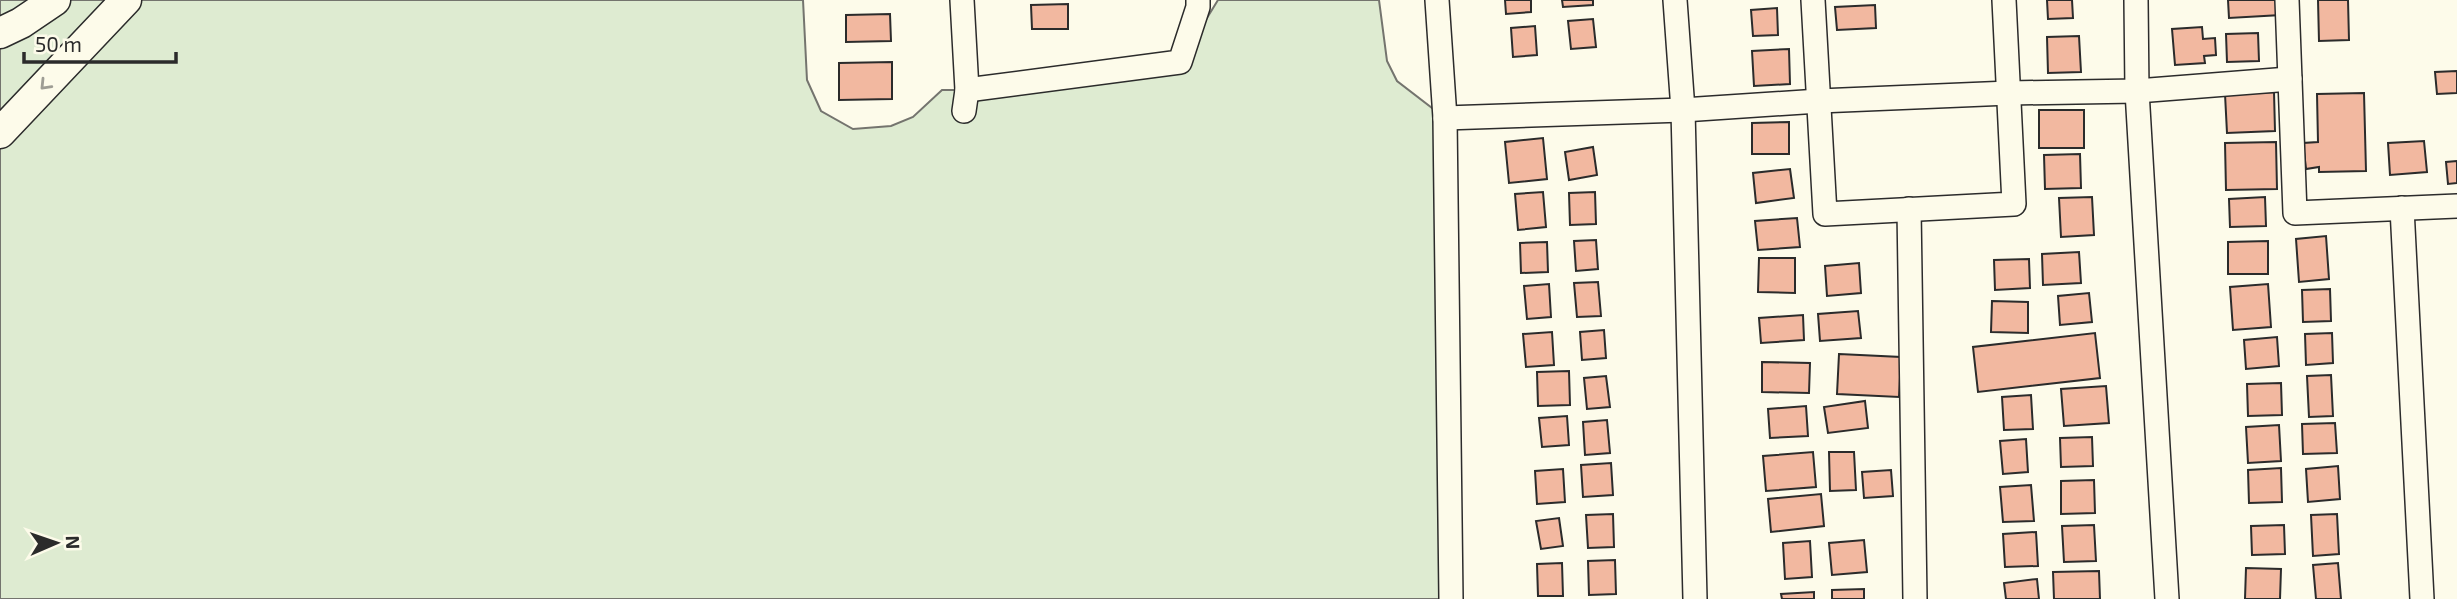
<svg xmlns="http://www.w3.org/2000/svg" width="2457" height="599" font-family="'Exo 2',sans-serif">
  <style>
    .green { fill: #deebd1; stroke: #74746e; stroke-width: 2 }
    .building { fill: #f2b8a0; stroke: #2b2b2b; stroke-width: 2 }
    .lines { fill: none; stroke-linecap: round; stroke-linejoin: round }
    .minor-casing { stroke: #2b2b2b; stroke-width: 26 }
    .major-casing { stroke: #2b2b2b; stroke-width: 33 }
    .minor { stroke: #fdfbea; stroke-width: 23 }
    .major { stroke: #fdfbea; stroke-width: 30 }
    .oneway { stroke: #9e9d94 }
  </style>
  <rect width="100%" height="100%" fill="#fdfbea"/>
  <polygon class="green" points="0,0 803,0 807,80 821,111 853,129 891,126 913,117 942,90 967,90 1180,62 1218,0 1379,0 1387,61 1397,81 1445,118 1451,599 0,599"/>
  <g class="building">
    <polygon points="1505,0 1531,0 1531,12 1506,14"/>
    <polygon points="1562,0 1593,0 1593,5 1563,7"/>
    <polygon points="2047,0 2072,0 2073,18 2048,19"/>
    <polygon points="2228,0 2280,0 2281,15 2229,18"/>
    <polygon points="2318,0 2348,0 2349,40 2319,41"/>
    <polygon points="1068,4 1068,29 1032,29 1031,5"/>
    <polygon points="1875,5 1876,28 1837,30 1835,7"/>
    <polygon points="1777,8 1778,35 1753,36 1751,10"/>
    <polygon points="890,14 891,41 846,42 846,15"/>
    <polygon points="1593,19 1596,47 1571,49 1568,21"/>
    <polygon points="1535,26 1537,55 1513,57 1511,28"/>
    <polygon points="2202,27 2203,39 2215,38 2216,55 2204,56 2205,63 2175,65 2172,29"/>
    <polygon points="2258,33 2259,61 2227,62 2226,34"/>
    <polygon points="2079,36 2081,72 2048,73 2047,37"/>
    <polygon points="1789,49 1790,84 1754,86 1752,51"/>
    <polygon points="892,62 892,99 839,100 839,63"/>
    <polygon points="2457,71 2457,93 2437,94 2435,72"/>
    <polygon points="2274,92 2275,131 2227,133 2225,94"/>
    <polygon points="2364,93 2366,171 2319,172 2319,167 2306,169 2303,143 2318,142 2317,94"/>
    <rect x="2039" y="110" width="45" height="38"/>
    <polygon points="1789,122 1789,154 1752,154 1752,123"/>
    <polygon points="1543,138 1547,179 1509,183 1505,142"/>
    <polygon points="2424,141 2427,172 2390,175 2388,143"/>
    <polygon points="2276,142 2277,189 2226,190 2225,143"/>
    <polygon points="1593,147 1597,175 1569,180 1565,152"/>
    <polygon points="2080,154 2081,188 2045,189 2044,155"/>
    <polygon points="2457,161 2457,183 2448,184 2446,162"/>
    <polygon points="1790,169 1794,198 1756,203 1753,173"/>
    <polygon points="1543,192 1546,227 1518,230 1515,194"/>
    <polygon points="1595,192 1596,224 1570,225 1569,193"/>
    <polygon points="2092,197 2094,235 2061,237 2059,198"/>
    <polygon points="2265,197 2266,226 2230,227 2229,199"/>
    <polygon points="1797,218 1800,247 1758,250 1755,221"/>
    <polygon points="2326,236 2329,279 2299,282 2296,239"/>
    <polygon points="1596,240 1598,269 1576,271 1574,241"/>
    <polygon points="2268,241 2268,274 2228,274 2228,242"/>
    <polygon points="1547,242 1548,272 1521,273 1520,243"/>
    <polygon points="2079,252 2081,283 2043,285 2042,254"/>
    <polygon points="1759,258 1795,258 1795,293 1758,292"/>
    <polygon points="2029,259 2030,288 1995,290 1994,260"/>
    <polygon points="1859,263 1861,293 1827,296 1825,266"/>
    <polygon points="1598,282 1601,316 1577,317 1574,283"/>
    <polygon points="1549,284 1551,317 1527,319 1524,286"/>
    <polygon points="2268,284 2271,327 2233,330 2230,287"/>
    <polygon points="2330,289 2331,321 2303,322 2302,290"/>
    <polygon points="2089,293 2092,322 2060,325 2058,296"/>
    <polygon points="1992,301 2028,302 2028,333 1991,332"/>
    <polygon points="1858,311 1861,338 1820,341 1818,314"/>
    <polygon points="1803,315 1804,340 1761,343 1759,318"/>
    <polygon points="1604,330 1606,358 1582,360 1580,332"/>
    <polygon points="1552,332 1554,365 1526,367 1523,334"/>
    <polygon points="2095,333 2100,378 1978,392 1973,347"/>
    <polygon points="2332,333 2333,363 2306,365 2305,334"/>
    <polygon points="2277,337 2279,366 2246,369 2244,340"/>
    <polygon points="1839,354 1901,357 1899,397 1837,394"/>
    <polygon points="1762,362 1810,363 1809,393 1762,392"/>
    <polygon points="1569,371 1570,405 1538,406 1537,372"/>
    <polygon points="2331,375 2333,416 2309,417 2307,376"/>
    <polygon points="1606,376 1610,407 1587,409 1584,378"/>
    <polygon points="2281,383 2282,415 2248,416 2247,384"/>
    <polygon points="2106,386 2109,423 2064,426 2061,389"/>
    <polygon points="2031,395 2033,429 2004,430 2002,397"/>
    <polygon points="1865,401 1868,428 1828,433 1824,407"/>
    <polygon points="1806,406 1808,436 1770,438 1768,409"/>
    <polygon points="1567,416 1569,445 1542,447 1539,418"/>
    <polygon points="1607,420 1610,453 1585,455 1583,422"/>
    <polygon points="2335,423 2337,453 2303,454 2302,424"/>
    <polygon points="2279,425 2281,461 2248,463 2246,427"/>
    <polygon points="2092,437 2093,466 2061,467 2060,438"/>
    <polygon points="2026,439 2028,472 2003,474 2000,441"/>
    <polygon points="1813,452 1816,487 1766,491 1763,456"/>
    <polygon points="1829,452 1854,452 1856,490 1830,491"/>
    <polygon points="1611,463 1613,495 1583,497 1581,465"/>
    <polygon points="2338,466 2340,499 2308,502 2306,469"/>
    <polygon points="2281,468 2282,502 2249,503 2248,470"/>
    <polygon points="1563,469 1565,502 1537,504 1535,471"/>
    <polygon points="1891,470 1893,496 1864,498 1862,472"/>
    <polygon points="2094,480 2095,513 2061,514 2061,481"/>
    <polygon points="2031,485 2034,521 2003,522 2000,487"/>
    <polygon points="1821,494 1824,526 1771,532 1768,499"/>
    <polygon points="1613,514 1614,547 1588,548 1586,515"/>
    <polygon points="2337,514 2339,554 2313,556 2311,515"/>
    <polygon points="1559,518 1563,546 1541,549 1536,521"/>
    <polygon points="2094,525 2096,561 2064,562 2062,526"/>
    <polygon points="2284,525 2285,554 2252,555 2251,526"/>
    <polygon points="2036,532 2038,566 2005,567 2003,534"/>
    <polygon points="1864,540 1867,572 1832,575 1829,543"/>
    <polygon points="1810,541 1812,577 1785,579 1783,543"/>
    <polygon points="1615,560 1616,594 1589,595 1588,561"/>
    <polygon points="1562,563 1563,596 1538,596 1537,564"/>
    <polygon points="2338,563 2341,599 2316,599 2313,565"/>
    <polygon points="2246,568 2281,569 2280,599 2245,599"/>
    <polygon points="2099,571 2100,599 2054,599 2053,572"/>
    <polygon points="2037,579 2039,599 2006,599 2004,583"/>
    <polygon points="1864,589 1864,599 1832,599 1832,590"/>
    <polygon points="1814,592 1814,599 1782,599 1781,594"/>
  </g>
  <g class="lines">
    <defs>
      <g id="minor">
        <polyline points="962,0 967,90 964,111"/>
        <polyline points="1437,0 1445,118 1451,599"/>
        <polyline points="1675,0 1683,110 1695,599"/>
        <polyline points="1813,0 1825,214 2014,204 2004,0"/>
        <polyline points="2136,0 2137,91 2167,599"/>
        <polyline points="2287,0 2295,213 2457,206"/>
        <polyline points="967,90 1180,62 1198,7 1198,0"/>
        <polyline points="1445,118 1683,110 1819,101 2009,93 2137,91 2290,79"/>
        <polyline points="2402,208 2422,599"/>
        <polyline points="1909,209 1915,599"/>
      </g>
      <g id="major">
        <polyline points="0,33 21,23 55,0"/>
        <polyline points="0,133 126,0"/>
      </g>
    </defs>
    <use href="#minor" class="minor-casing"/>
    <use href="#major" class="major-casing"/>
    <use href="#minor" class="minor"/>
    <use href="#major" class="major"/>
  </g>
  <defs><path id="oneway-chevron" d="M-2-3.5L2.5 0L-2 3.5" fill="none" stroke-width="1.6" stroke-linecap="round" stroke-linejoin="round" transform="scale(1.75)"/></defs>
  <use class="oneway" href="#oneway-chevron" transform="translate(45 85) rotate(134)"/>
  <g transform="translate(56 543) rotate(88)" stroke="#fdfbea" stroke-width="5" paint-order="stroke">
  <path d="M0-5L12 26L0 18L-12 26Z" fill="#2b2b2b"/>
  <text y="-10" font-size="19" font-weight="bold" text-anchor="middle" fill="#2b2b2b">N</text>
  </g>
  <path d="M24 52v10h152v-10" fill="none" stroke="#2b2b2b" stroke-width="3.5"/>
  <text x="35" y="52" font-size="21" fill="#2b2b2b" stroke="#fdfbea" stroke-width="5" paint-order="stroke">50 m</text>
</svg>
